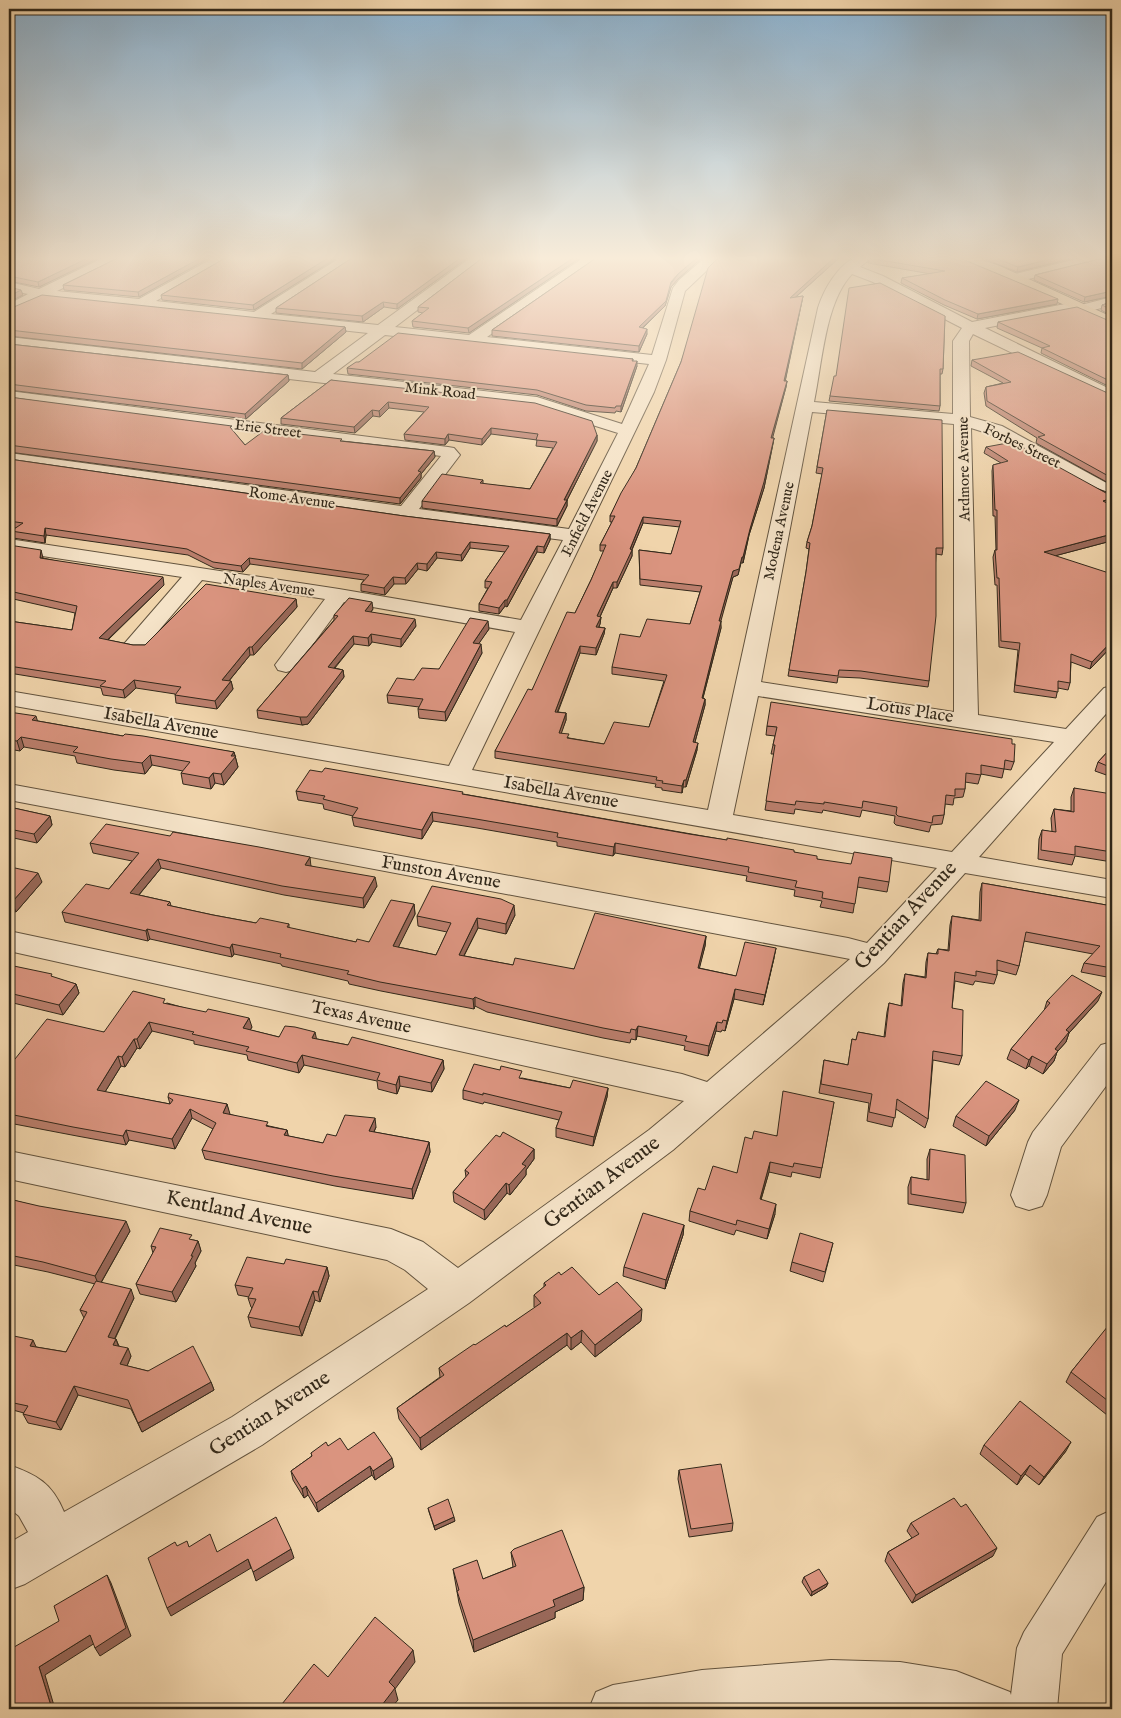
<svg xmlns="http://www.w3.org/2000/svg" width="1121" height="1718" font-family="'IM FELL English',serif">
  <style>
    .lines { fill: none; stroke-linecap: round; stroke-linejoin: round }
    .minor-casing { stroke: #62533e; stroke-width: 2 }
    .major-casing { stroke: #32281a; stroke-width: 2 }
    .minor { fill: #f5e3c8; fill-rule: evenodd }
    .major { fill: #f0d4ab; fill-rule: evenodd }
    .wall { fill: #bb7f6d; stroke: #32281a; fill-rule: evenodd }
    .shaded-wall { fill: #996859; stroke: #32281a }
    .building { fill: #da947f; stroke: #32281a; fill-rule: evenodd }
    .labels { text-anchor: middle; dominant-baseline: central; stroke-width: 4; stroke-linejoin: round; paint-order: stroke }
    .far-street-label { font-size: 15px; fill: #32281a; stroke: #f5e3c8 }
    .street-label { font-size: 18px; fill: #32281a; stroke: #f5e3c8 }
    .near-street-label { font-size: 21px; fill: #32281a; stroke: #f5e3c8 }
  </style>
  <rect width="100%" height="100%" fill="#f0d4ab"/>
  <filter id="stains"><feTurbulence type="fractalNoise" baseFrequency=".004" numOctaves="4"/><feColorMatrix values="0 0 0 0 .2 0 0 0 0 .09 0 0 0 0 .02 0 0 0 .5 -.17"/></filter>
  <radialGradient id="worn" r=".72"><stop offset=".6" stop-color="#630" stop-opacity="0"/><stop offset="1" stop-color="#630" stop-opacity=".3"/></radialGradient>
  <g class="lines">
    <defs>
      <g id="minor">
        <path d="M107,256H124L122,259L57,291L139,299L217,256H234L156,301L254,312L343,256H359L271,314L378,325L473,256H488L395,327L469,335L586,256H602L487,337L652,355L673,288L679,280L707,256H722L685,291L666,360L654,392L472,770L708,810L818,308C824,289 838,265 856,257C861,255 868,256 873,256L860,267L883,276L972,322L1075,302L1081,305L1112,297V305L1083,313L1076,310L985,328L1112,390V401L973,334L969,341L970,417L1002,426L1112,486V499L1105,497L990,434L971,428L978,715L1066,729L1104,688L1112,686V707L979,857L1112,880V898L965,873L884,963L797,1042L673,1150L469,1303L262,1445L25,1584L9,1590V1543L28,1532L19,1516L9,1508V1465C37,1475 52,1483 64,1512L232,1417L428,1289L405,1270L387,1260L9,1179V1151L391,1229L423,1242L458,1268L649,1130L684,1101L9,951V931L682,1074L707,1082L850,959L9,800V784L848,938L867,943L937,868L9,705V691L449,766L515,632L344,602L294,670L286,672L278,670L275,665L325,599L202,580L143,649L135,651L127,649L124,644L182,577L9,551V539L339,589L521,620L563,540L405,520L9,463V453L401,506L441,456L9,401V391L448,447L454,448L460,455L419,509L569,529L618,433L535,407L9,347V337L315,372L368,333L43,298L9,313V304L28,294L9,290V282L39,289ZM852,274L873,282L962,328L953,341V414L814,402C822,364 825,302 852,274ZM385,335L649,364L622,424L537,397L333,374ZM812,412L954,424V712L761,682ZM758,696L1054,742L952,852L733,815Z"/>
        <polygon points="1090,256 1112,257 1111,259 1016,282 1009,278 1011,275"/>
        <polygon points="1112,1042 1112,1078 1061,1147 1047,1195 1042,1206 1029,1210 1016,1206 1011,1195 1028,1142 1033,1132 1101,1045"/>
        <polygon points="1112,1510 1112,1572 1062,1654 1057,1709 831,1708 809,1709 589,1709 596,1692 613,1685 702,1670 831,1660 900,1662 956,1671 1010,1692 1011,1695 1017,1648 1024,1632 1097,1517"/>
      </g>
      <polygon id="major" points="953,256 972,256 1002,267 1112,317 1112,326 992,273 955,259"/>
    </defs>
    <use href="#minor" class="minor-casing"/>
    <use href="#major" class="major-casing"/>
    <use href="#minor" class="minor"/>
    <use href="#major" class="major"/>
  </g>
  <g class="wall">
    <polygon points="9,256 103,256 39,287 9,281"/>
    <polygon points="122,256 213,256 139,297 64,290 63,285"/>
    <polygon points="229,256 340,256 254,310 162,300 161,295"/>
    <polygon points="355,256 470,256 397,309 384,307 363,322 276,313 276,308"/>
    <polygon points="485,256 583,256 469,333 413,327 412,321 423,313 418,312 418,307"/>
    <polygon points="599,256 704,256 678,279 671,287 665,306 643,328 647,334 639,352 492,336 492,330"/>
    <path d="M720,256H855L848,260L839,258L796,297L803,296L785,381H787L786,387L772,438H774L773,444L764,488L749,535L743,563H741L738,575L733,577L720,621L721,628L703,698L705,699V705L695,742L697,750L686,787H683L682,793L662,790V788L655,787L656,784L495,758V751L532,690L575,613L591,580L604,551H600V545L612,522H610V516L636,468L681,362ZM643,523L680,527L671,554L639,550L640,585L700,592L690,624L640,637L612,667V674L664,681L649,727L604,744L569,738L561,733L566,720V713L558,712L580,653L596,655L604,634L605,628L599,627L600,624L601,617H600L613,588H617L632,556V550Z"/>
    <polygon points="955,256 1057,304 977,319 944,305 901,283 902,278 931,274 868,263 868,258"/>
    <polygon points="977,256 1082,256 1017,272"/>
    <polygon points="1107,256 1112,256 1112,296 1084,302 1034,280 1035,275 1111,256"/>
    <polygon points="1112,302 1112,316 1101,310 1102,305"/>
    <polygon points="9,309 345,327 346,332 302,369 9,336"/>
    <polygon points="945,316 943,369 942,374 940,374 940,406 939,411 829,401 830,396 836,376"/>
    <polygon points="998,322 1112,322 1112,388 1041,353 1042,348 997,328"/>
    <polygon points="9,344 288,375 289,381 246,419 9,390"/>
    <polygon points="633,359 633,361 637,366 621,412 616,411 615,413 586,411 537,395 348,374 347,368 359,362"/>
    <polygon points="972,360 1112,395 1112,485 1036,443 1037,438 986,406 984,393 986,387 1003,383 971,366"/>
    <polygon points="331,380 597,435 597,441 567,500 567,506 557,526 422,508 422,501 483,480 483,484 530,489 553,448 536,446 537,440 491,434 482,445 449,440 445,445 405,440 404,434 424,412 389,408 380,417 373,416 355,433 281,424 281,418"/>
    <polygon points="9,397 232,430 245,445 342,441 434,451 435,457 421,474 421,478 400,504 9,452"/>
    <polygon points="827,410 943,548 942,555 936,554 929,681 928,687 860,678 838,677 837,683 788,676 806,572 809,549 806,548 807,542 812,526 822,474 816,473"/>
    <polygon points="986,447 1112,494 1112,504 1110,505 1112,506 1112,542 1111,541 1054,556 1112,646 1090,669 1071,662 1070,683 1068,690 1058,688 1056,698 1014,692 1018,650 999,647 997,585 995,585 993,557 995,550 996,550 995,516 993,516 992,471 993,465 1001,463 984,453"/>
    <polygon points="9,459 404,516 550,534 550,540 544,553 537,552 507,607 505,606 499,614 479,611 479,604 488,588 485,588 485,581 505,552 470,548 462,561 437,558 427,571 418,569 406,584 394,584 385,595 361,591 361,584 364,580 250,564 243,572 214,568 188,555 46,535 45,543 13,538 11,531 16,528 9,527"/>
    <polygon points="9,545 43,558 164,585 108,640 133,645 145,645 296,599 297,607 254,655 250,655 229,681 231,681 233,689 217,709 176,703 175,694 136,688 125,698 103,695 101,688 9,673 9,621 72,630 75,613 9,598"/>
    <polygon points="373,609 371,612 416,626 401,647 372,642 369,646 354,644 335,668 343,670 344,677 308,724 302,725 258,718 257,710 334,620 334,615"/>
    <polygon points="489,629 478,644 482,653 446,721 419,718 418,709 419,707 388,703 387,695 414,680 439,669"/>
    <polygon points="9,712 38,721 123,736 234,752 238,767 224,785 215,783 211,789 183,784 181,773 183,771 152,765 145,774 114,770 77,763 75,756 24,747 20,751 9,749"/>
    <polygon points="767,726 1012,744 1014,762 1011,770 1004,769 1002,778 981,774 978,784 965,782 965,789 963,797 954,798 953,805 945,804 944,815 942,824 931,825 929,832 896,825 894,823 895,816 862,810 860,817 823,810 822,813 795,809 794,814 765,810 774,754 771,754 775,736 766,735"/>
    <polygon points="1112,747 1112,777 1095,771 1098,762"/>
    <polygon points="1074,788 1112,801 1112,862 1075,856 1072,865 1038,859 1039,839 1042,830 1052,832 1051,818 1054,809 1071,811 1071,797"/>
    <polygon points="296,791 463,794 794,852 817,859 889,882 887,892 857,887 853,913 820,907 822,901 794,896 795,890 746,881 747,876 615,853 613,856 557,846 557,842 477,828 433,821 422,839 354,826 352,817 353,816 324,809 323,804 298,800"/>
    <polygon points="9,807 50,816 52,825 37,843 9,837"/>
    <polygon points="90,843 311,866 377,886 364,908 284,895 161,868 139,895 170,902 171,906 213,915 256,923 289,924 289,928 356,942 369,942 414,904 415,914 398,947 436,955 447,932 418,926 417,916 515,915 506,934 478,928 464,956 513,965 574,969 706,936 705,946 699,968 736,976 774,958 763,1005 734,999 725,1031 722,1030 721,1032 716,1031 708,1056 684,1050 685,1046 637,1036 636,1040 631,1039 630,1043 603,1038 487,1012 475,1006 474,1009 381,991 349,984 348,981 282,966 281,964 234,954 232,957 150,939 148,941 65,922 62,912 109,889 132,861 93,853"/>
    <polygon points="9,874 42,882 16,912 9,910"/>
    <polygon points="982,883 1112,906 1112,978 1081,972 1084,963 1093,954 1024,941 1019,966 1016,975 997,970 997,975 994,984 975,981 973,985 955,981 952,1008 962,1056 959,1065 933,1060 928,1119 925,1128 896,1109 892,1127 867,1121 869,1103 819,1093 824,1060 848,1065 852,1039 856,1040 858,1032 884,1037 887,1012 889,1003 901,1006 903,983 905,974 925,977 926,962 928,953 936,954 938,949 948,950 950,925 952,916 979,920 980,892"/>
    <polygon points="9,965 76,984 79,993 63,1015 9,1002"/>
    <polygon points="1047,1001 1098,1001 1069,1033 1066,1042 1057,1052 1054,1061 1043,1074 1029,1066 1026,1069 1007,1059 1011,1049 1044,1011"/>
    <polygon points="167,1003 252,1027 250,1030 279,1037 317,1039 348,1045 443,1060 444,1069 432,1092 400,1086 397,1094 378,1089 377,1081 304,1065 299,1073 248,1060 247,1055 194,1044 194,1041 152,1031 140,1049 137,1048 125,1067 121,1066 105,1092 170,1104 168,1097 227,1104 229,1114 269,1126 287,1130 288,1136 323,1143 336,1136 376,1127 374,1132 429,1142 430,1152 413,1199 335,1186 205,1159 202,1150 213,1129 192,1118 175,1149 129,1140 126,1145 77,1136 9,1123 9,1058 15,1059 104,1032"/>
    <polygon points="522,1078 570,1088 608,1088 607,1097 593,1146 556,1137 556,1128 559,1120 484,1102 483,1104 463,1099 463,1090"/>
    <polygon points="834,1102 820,1178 792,1172 791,1177 769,1172 761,1200 775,1214 767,1239 736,1230 734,1235 689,1221 690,1211 705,1190 737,1173 752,1139 776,1136"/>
    <polygon points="1015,1110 986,1146 953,1126 956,1116"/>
    <polygon points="500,1137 534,1149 534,1159 526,1170 526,1175 510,1195 507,1193 485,1220 454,1202 453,1192 466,1177 465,1170"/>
    <polygon points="930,1149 966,1203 963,1213 908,1204 908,1187 911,1177 927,1180 927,1159"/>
    <polygon points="9,1199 130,1231 101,1283 134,1298 115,1339 116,1339 119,1346 131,1356 127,1366 148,1371 211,1382 214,1390 142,1432 131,1409 78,1395 61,1430 28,1423 23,1414 24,1413 9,1409 9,1335 36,1347 66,1352 84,1318 80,1310 95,1284 48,1272 9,1264"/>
    <polygon points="684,1225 683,1235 665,1289 623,1276 624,1267"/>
    <polygon points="193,1240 198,1241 201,1251 195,1263 196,1266 176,1302 140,1294 136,1284 153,1253 151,1246"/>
    <polygon points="833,1243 823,1282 790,1271 792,1262"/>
    <polygon points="284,1264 327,1267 329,1276 320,1302 315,1300 302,1336 251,1327 248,1317 252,1308 251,1307 248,1298 249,1297 238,1295 235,1285"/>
    <polygon points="561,1275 599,1295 641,1321 595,1357 581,1342 571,1350 567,1345 421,1450 399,1419 397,1408 440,1377 439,1368 506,1327 535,1308 534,1307 534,1295 544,1287 544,1283"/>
    <polygon points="1112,1310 1112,1408 1107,1415 1066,1382 1071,1372 1112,1322 1108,1319"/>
    <polygon points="984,1445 1066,1451 1039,1485 1025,1474 1017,1485 980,1454"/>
    <polygon points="328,1446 348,1450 394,1467 375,1480 372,1475 318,1512 308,1495 304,1498 293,1480 291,1471 312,1456 311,1453"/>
    <polygon points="679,1470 733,1523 732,1531 689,1537 678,1479"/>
    <polygon points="428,1508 455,1521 435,1530 429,1512"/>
    <polygon points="911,1523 993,1556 912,1603 885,1561 888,1552 912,1538 907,1531"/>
    <polygon points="511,1552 584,1587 583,1600 555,1612 555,1618 474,1652 459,1603 453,1569 483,1579 513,1567"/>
    <polygon points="804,1577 828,1583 826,1587 811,1596 802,1582"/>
  </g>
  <g class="shaded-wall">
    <polygon points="92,256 103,256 39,287 38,282"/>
    <polygon points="204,256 213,256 139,297 138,292"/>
    <polygon points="331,256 340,256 254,310 253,305"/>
    <polygon points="463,256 470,256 397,309 397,304"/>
    <polygon points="576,256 583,256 469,333 468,328"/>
    <polygon points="699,256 704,256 678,279 671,287 665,306 638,332 639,327 678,274"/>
    <polygon points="836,256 839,256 839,258 789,303 790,298"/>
    <polygon points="848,256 855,256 848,260"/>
    <polygon points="1063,256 1082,256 1017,272 1018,267"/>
    <polygon points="21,290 23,295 9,302 9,296"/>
    <polygon points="1112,291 1112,296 1084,302 1085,297"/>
    <polygon points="803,296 802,301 784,387 784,381"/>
    <polygon points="1058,299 1057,304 977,319 978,314"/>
    <polygon points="383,302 384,307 363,322 362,316"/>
    <polygon points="345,327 346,332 302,369 302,363"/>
    <polygon points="647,329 647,334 639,352 639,346"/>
    <polygon points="637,361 637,366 621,412 621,406"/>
    <polygon points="288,375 289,381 246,419 245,414"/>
    <polygon points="787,381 786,387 771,444 771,438"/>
    <polygon points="388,402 389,408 380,417 379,411"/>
    <polygon points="372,410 373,416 355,433 354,427"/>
    <polygon points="491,428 491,434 482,445 482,439"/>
    <polygon points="448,434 449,440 445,445 445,439"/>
    <polygon points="597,435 597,441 564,506 564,500"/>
    <polygon points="774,438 764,488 749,535 743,563 743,557 750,529"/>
    <polygon points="434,451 435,457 421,474 421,478 400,504 400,498 418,471"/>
    <polygon points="1112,498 1112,504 1101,507 1103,501"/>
    <polygon points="567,500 567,506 557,526 557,519"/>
    <polygon points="643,517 643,523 630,554 632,550 632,556 617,588 617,582"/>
    <polygon points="45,528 46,535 45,543 44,536"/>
    <polygon points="550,534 550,540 544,553 544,547"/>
    <polygon points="1112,534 1111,541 1043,559 1044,552"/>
    <polygon points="470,542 470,548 462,561 461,555"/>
    <polygon points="537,546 537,552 507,607 507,600"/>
    <polygon points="41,550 43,558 40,558"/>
    <polygon points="436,552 437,558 427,571 427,564"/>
    <polygon points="742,557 738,575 733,577 719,628 719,621 733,571"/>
    <polygon points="249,558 250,564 243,572 241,566"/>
    <polygon points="417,563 418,569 406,584 405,578"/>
    <polygon points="163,577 164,585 101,646 99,638"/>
    <polygon points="393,577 394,584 385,595 384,588"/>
    <polygon points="613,582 613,588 597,623 597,616"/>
    <polygon points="296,599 297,607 254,655 252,647"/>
    <polygon points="505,600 505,606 499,614 499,608"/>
    <polygon points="372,602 373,609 366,618 365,611"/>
    <polygon points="601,617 600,624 596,633 596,627"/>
    <polygon points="415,619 416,626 401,647 401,639"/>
    <polygon points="488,621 489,629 473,652 473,643"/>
    <polygon points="721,621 721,628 701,705 702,698"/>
    <polygon points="605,628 604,634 596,655 596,648"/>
    <polygon points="371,634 372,642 369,646 368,638"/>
    <polygon points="353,636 354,644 329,674 328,667"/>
    <polygon points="1112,641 1112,646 1090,669 1092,662"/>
    <polygon points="481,644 482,653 446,721 445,712"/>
    <polygon points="580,646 580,653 555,718 555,712"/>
    <polygon points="249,647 250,655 223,688 222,680"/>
    <polygon points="343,670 344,677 308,724 302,725 300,717"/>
    <polygon points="134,680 136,688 125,698 123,690"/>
    <polygon points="231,681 233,689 217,709 215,701"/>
    <polygon points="705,699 705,705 693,749 693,742"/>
    <polygon points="566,713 566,720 559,740 559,733"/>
    <polygon points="36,716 39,726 32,720"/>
    <polygon points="21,737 24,747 20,751 17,741"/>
    <polygon points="698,743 697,750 686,787 686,780"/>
    <polygon points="234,752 238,767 224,785 221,774 231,756"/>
    <polygon points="150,755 152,765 145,774 142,763"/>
    <polygon points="213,773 215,783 211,789 209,778"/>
    <polygon points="684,780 683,787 682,793 682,786"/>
    <polygon points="432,812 433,821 422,839 422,830"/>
    <polygon points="50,816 52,825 37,843 34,834"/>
    <polygon points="615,843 615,853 613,856 614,847"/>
    <polygon points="310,857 311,867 305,865"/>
    <polygon points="158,859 161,868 132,903 130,893"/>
    <polygon points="38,873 42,882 16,912 12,902"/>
    <polygon points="375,877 377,886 364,908 363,898"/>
    <polygon points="414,904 415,914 394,956 393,946"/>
    <polygon points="514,905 515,915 506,934 506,924"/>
    <polygon points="477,918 478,928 459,965 459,955"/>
    <polygon points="147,929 150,939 148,941 146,931"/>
    <polygon points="706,936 705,946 697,978 698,968"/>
    <polygon points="232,944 234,954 232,957 230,948"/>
    <polygon points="776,948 774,958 763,1005 765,995"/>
    <polygon points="76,984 79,993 63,1015 59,1005"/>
    <polygon points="735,989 734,999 725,1031 727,1021"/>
    <polygon points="1102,992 1098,1001 1069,1033 1066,1042 1057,1052 1054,1061 1043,1074 1047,1064 1066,1030"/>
    <polygon points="475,997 475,1006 474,1009 473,999"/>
    <polygon points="249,1018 252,1027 246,1037 243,1028"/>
    <polygon points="149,1022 152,1031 140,1049 137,1039"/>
    <polygon points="717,1022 716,1031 708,1056 709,1046"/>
    <polygon points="638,1026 637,1036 636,1040 636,1030"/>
    <polygon points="315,1032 317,1041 312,1038"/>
    <polygon points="134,1039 137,1048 125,1067 122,1057"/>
    <polygon points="302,1055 304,1065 299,1073 297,1063"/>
    <polygon points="118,1056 121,1066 100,1100 97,1090"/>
    <polygon points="1032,1056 1029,1066 1026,1069 1029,1060"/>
    <polygon points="443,1060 444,1069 432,1092 431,1083"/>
    <polygon points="399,1076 400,1086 397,1094 396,1085"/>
    <polygon points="608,1088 607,1097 593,1146 594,1137"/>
    <polygon points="1019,1100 1015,1110 986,1146 989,1136"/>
    <polygon points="227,1104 230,1114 225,1122 223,1113"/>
    <polygon points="190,1109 192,1118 175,1149 172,1139"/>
    <polygon points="375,1118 376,1127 370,1140 369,1131"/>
    <polygon points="126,1130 129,1140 126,1145 123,1136"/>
    <polygon points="287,1130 289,1139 284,1135"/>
    <polygon points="429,1142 430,1152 413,1199 412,1189"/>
    <polygon points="534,1149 534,1159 526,1170 526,1175 510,1195 509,1185 522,1164"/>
    <polygon points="770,1162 769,1172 758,1209 760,1199"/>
    <polygon points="506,1183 507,1193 485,1220 484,1210"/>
    <polygon points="776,1204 775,1214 767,1239 769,1229"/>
    <polygon points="126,1221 130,1231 99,1286 95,1276"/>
    <polygon points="684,1225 683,1235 665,1289 666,1280"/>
    <polygon points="198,1241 201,1251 195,1263 196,1266 176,1302 172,1292"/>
    <polygon points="327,1267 329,1276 320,1302 318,1292"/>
    <polygon points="131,1289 134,1298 111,1346 108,1337"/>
    <polygon points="313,1291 315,1300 302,1336 299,1327"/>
    <polygon points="642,1309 641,1321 595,1357 595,1345"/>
    <polygon points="582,1330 581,1342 571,1350 571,1338"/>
    <polygon points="567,1333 567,1345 421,1450 420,1438"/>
    <polygon points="116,1339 119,1348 113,1345"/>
    <polygon points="33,1340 37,1349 30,1346"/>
    <polygon points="128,1348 131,1356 124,1373 120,1364"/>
    <polygon points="211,1382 214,1390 142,1432 138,1423"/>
    <polygon points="74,1386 78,1395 61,1430 56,1422"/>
    <polygon points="1071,1442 1066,1451 1039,1485 1044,1477"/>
    <polygon points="392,1458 394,1467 375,1480 373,1471"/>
    <polygon points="1030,1465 1025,1474 1017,1485 1021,1476"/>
    <polygon points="370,1466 372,1475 318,1512 316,1503"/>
    <polygon points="306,1486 308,1495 304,1498 302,1489"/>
    <polygon points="454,1517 455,1521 435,1530 434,1526"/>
    <polygon points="997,1548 993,1556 912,1603 916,1595"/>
    <polygon points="291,1549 294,1558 256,1581 253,1572"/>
    <polygon points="248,1559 251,1568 171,1616 167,1608"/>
    <polygon points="107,1575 111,1583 131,1636 100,1656 95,1648"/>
    <polygon points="828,1583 826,1587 811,1596 812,1592"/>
    <polygon points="584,1587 583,1600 555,1612 555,1618 474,1652 473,1640 553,1600"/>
    <polygon points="90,1635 95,1643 45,1675 55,1709 52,1709 39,1667"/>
    <polygon points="413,1650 415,1662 395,1689 398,1700 390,1709 379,1709 389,1682"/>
    <polygon points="13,1705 16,1709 9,1709 9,1708"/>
  </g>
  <g class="building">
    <polygon points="9,256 92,256 38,282 9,276"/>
    <polygon points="122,256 204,256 138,292 63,285"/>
    <polygon points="229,256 331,256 253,305 161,295"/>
    <polygon points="355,256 463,256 397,304 383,302 362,316 276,308"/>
    <polygon points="485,256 576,256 468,328 412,321 429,308 418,307"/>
    <polygon points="599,256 699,256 678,274 671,282 666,301 639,327 647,329 639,346 492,330"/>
    <path d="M720,256H836L790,298L803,296L784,381H787L771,438H774L764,482L750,529L743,557H742L739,569L733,571L719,621H721L702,698L705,699L693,742L698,743L686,780H684L682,786L662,783L663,781L656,780L657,777L495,751L528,689L532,690L567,612L575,613L591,580L606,545H600L615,516H610L621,493L636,468L681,362L708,268ZM643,517L681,521L671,554L639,550L640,579L702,586L690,624L647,619L640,637L620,634L612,667L667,675L649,727L614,722L604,744L567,738L569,734L559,733L566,713L555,712L580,646L596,648L605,628L596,627L601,617L597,616L613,582H617L632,550L630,549Z"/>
    <polygon points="871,256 955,256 1058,299 978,314 945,300 902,278 945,271 868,258"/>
    <polygon points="990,256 1063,256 1018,267"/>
    <polygon points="1112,256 1112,291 1085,297 1035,275"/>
    <polygon points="880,283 945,316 943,369 940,369 940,406 830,396 834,376 836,376 849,288"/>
    <polygon points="9,287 21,290 9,296"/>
    <polygon points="42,295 345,327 302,363 9,330 9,309"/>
    <polygon points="1112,302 1112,310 1102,305"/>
    <polygon points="1077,307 1112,322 1112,382 1042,348 1050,346 998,322"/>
    <polygon points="398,333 633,359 632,361 637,361 621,406 616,406 615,408 586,405 537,390 347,368 356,362 359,362"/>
    <polygon points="9,344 288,375 245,414 9,384"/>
    <polygon points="1018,352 1112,395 1112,478 1038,437 1045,435 987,401 986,387 1011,382 972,360"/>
    <polygon points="331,380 535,403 592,421 597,435 564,500 567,500 557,519 422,501 442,474 483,480 480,483 530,489 557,442 536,440 538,434 491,428 482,439 448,434 445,439 404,434 429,407 388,402 379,411 372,410 354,427 281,418"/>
    <polygon points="9,397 232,426 230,427 245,445 265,430 342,439 340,441 434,451 418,471 421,472 400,498 9,445"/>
    <polygon points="827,410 942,420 943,548 936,548 936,616 929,681 861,671 839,670 838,676 789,670 806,572 810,543 807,542 812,526 823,468 817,467"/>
    <polygon points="1013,442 1106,493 1112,494 1112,498 1103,501 1112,506 1112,534 1044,552 1112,574 1112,641 1092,662 1071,654 1070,683 1058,681 1058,692 1015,685 1020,643 1001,641 999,578 997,578 995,550 997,550 997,510 995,510 993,465 1008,461 986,447"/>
    <polygon points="9,459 404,516 550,534 544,547 537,546 507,600 505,600 499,608 479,604 492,582 485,581 509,546 470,542 461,555 436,552 427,564 417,563 405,578 393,577 384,588 361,584 369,575 249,558 241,566 213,562 187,549 45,528 44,536 11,531 23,523 9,521"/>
    <polygon points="9,545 41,550 40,558 163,577 99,638 133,645 145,645 206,584 296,599 252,647 249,647 222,680 231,681 215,701 175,695 181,687 134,680 123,690 100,686 106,681 9,666 9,621 72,630 77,606 9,591 9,568 12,566 9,565"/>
    <polygon points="349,598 372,602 365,611 415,619 401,639 371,634 368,638 353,636 328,667 343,670 307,717 300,717 257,710 338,616 334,615"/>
    <polygon points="470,618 488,621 473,643 481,644 445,712 418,709 423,699 387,695 397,678 414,680 422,668 439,669"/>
    <polygon points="771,702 1012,739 1012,744 1015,744 1014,762 1005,760 1004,769 981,765 981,775 966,773 965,789 955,789 955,796 946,795 944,815 933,816 932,823 898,816 896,814 897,807 863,801 862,808 824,802 824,804 796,801 795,805 766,801 775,745 773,745 777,727 767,726"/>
    <polygon points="9,712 36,716 32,720 123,736 125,734 143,736 234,752 231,756 236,756 221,774 213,773 209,778 181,773 190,762 150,755 142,763 111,759 73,752 78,747 21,737 17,741 9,740"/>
    <polygon points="1112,747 1112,768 1098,762"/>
    <polygon points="325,768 451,790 463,792 462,794 689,834 727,840 727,838 794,850 794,852 817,856 817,859 851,864 854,852 892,858 889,882 859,877 855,904 822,898 823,892 795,887 797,881 748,872 749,867 615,843 614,847 557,837 558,833 476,819 432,812 422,830 352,817 358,808 323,799 325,796 296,791 310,770 322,772"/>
    <polygon points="1074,788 1112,794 1112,852 1075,846 1075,855 1041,850 1042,830 1056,832 1054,809 1074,812"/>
    <polygon points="9,807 14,808 50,816 34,834 9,829"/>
    <polygon points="106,824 170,836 173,832 259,847 310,857 305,865 375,877 363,898 282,886 158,859 130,893 170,902 167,905 213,915 256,923 260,918 289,924 287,927 356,942 357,939 369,942 391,900 414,904 393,946 436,955 451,923 417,916 432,886 501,899 514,905 506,924 477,918 459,955 513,965 515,958 574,969 595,913 706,936 698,968 736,976 745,942 776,948 765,995 735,989 727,1021 723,1020 722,1023 717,1022 709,1046 685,1041 687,1036 638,1026 636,1030 631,1029 630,1033 603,1028 487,1002 475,997 473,999 380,982 347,974 349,971 280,957 281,954 232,944 230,948 147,929 146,931 62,912 86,884 109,889 139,853 90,843"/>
    <polygon points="15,868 38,873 12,902 9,901 9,874"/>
    <polygon points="982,883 1112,906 1112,968 1084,963 1100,946 1026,932 1019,966 997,960 997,975 976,971 976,976 955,972 952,1008 963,1010 962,1056 933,1051 928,1119 897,1099 895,1118 869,1112 872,1094 821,1084 824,1060 848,1065 852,1039 856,1040 858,1032 885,1037 889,1003 902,1006 905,974 926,978 928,953 938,954 938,949 949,951 952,916 981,921"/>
    <polygon points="9,965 52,974 51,976 76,984 59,1005 9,993"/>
    <polygon points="1072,975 1102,992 1066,1030 1069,1032 1055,1049 1058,1051 1047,1064 1032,1056 1029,1060 1011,1049 1050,1003 1047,1001"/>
    <polygon points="133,991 165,999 163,1003 206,1012 208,1009 249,1018 243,1028 279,1037 285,1026 295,1027 315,1032 312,1038 348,1045 352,1037 443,1060 431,1083 399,1076 396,1085 377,1080 380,1073 302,1055 297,1063 246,1051 249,1047 192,1034 194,1032 149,1022 137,1039 134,1039 122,1057 118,1056 97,1090 170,1104 173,1100 168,1097 169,1093 227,1104 223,1113 268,1122 266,1126 287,1130 284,1135 323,1143 327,1134 336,1136 345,1115 375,1118 369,1131 429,1142 412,1189 333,1176 202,1150 216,1123 190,1109 172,1139 126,1130 123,1136 73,1127 9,1114 9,1058 15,1059 47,1019 104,1032"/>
    <polygon points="474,1064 500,1070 501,1066 522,1071 519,1078 570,1088 573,1080 608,1088 594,1137 556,1128 562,1112 483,1093 483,1095 463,1090"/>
    <polygon points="986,1081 1019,1100 989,1136 956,1116"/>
    <polygon points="783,1091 834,1102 822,1168 794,1163 793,1167 770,1162 760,1199 776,1204 769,1229 737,1220 736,1225 690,1211 698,1188 705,1190 713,1166 737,1173 745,1137 752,1139 754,1131 777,1136"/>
    <polygon points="503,1132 534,1149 522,1164 526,1166 509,1185 506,1183 484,1210 453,1192 469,1173 465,1170 496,1135 500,1137"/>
    <polygon points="930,1149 965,1155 966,1203 911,1194 911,1177 929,1180"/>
    <polygon points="9,1199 39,1206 126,1221 95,1276 43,1262 9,1255"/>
    <polygon points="643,1213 684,1225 666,1280 624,1267"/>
    <polygon points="160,1228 192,1235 189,1239 198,1241 191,1256 193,1256 172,1292 136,1284 156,1247 151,1246"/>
    <polygon points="800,1233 833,1243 825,1272 792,1262"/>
    <polygon points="247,1257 284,1264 286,1259 327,1267 318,1292 313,1291 299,1327 248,1317 256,1299 248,1298 253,1288 235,1285"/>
    <polygon points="572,1267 599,1295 617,1282 642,1309 595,1345 582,1330 571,1338 567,1333 420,1438 397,1408 444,1375 439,1368 474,1344 475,1345 505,1325 506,1327 541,1303 534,1295 546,1285 544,1283 559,1272 561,1275"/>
    <polygon points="96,1281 131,1289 108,1337 116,1339 113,1345 128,1348 120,1364 148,1371 193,1346 211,1382 138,1423 128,1400 74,1386 56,1422 23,1414 28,1406 9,1402 9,1335 33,1340 30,1346 66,1352 87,1312 80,1310"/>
    <polygon points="1112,1321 1112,1404 1071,1372"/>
    <polygon points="1020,1401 1071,1442 1044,1477 1030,1465 1021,1476 984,1445"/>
    <polygon points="374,1432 392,1458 373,1471 370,1466 316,1503 306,1486 302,1489 291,1471 312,1456 311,1453 326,1442 328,1446 340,1438 348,1450"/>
    <polygon points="721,1464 733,1523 691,1529 679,1470"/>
    <polygon points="954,1498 961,1507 966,1504 997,1548 916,1595 888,1552 919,1534 911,1523"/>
    <polygon points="448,1499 454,1517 434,1526 428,1508"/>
    <polygon points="276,1517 291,1549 253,1572 248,1559 167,1608 148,1558 175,1542 177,1546 187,1541 189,1547 210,1534 217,1552"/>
    <polygon points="562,1530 584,1587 553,1600 555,1606 473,1640 457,1591 459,1590 453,1569 477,1560 483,1579 516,1566 511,1552 514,1549"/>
    <polygon points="819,1569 828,1583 812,1592 804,1577"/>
    <polygon points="107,1575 126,1628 95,1648 90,1635 39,1667 52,1709 14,1709 13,1705 9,1708 9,1650 59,1621 54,1606"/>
    <polygon points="375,1617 413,1650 389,1682 395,1688 379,1709 278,1709 314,1664 328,1677"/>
  </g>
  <linearGradient id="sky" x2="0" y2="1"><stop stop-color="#8bb4d4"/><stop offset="0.52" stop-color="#f8ecd9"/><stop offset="1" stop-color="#f8ecd9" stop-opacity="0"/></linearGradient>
  <rect width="1121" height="497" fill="url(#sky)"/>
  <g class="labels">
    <g class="far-street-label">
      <text transform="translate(440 391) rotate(6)">Mink Road</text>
      <text transform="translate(268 429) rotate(7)">Erie Street</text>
      <text transform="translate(1022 446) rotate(26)">Forbes Street</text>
      <text transform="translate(964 469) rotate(-91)">Ardmore Avenue</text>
      <text transform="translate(292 498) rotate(8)">Rome Avenue</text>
      <text transform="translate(587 513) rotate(-63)">Enfield Avenue</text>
      <text transform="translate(779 531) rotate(-78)">Modena Avenue</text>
      <text transform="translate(269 585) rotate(8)">Naples Avenue</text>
    </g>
    <g class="street-label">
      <text transform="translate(910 711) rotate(9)">Lotus Place</text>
      <text transform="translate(161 724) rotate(10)">Isabella Avenue</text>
      <text transform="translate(561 793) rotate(10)">Isabella Avenue</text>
      <text transform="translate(441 873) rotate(10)">Funston Avenue</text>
      <text transform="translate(361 1018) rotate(12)">Texas Avenue</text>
    </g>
    <g class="near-street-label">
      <text transform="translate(906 916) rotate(-47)">Gentian Avenue</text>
      <text transform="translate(602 1183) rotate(-37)">Gentian Avenue</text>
      <text transform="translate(239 1213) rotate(12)">Kentland Avenue</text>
      <text transform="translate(270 1414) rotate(-33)">Gentian Avenue</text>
    </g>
  </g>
  <rect width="1121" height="1718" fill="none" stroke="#f0d4ab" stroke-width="30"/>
  <rect x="10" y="10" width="1101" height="1698" fill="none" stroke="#32281a" stroke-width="2.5"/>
  <rect x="15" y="15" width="1091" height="1688" fill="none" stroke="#32281a"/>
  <rect width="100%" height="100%" filter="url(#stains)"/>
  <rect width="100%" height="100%" fill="url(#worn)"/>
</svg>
